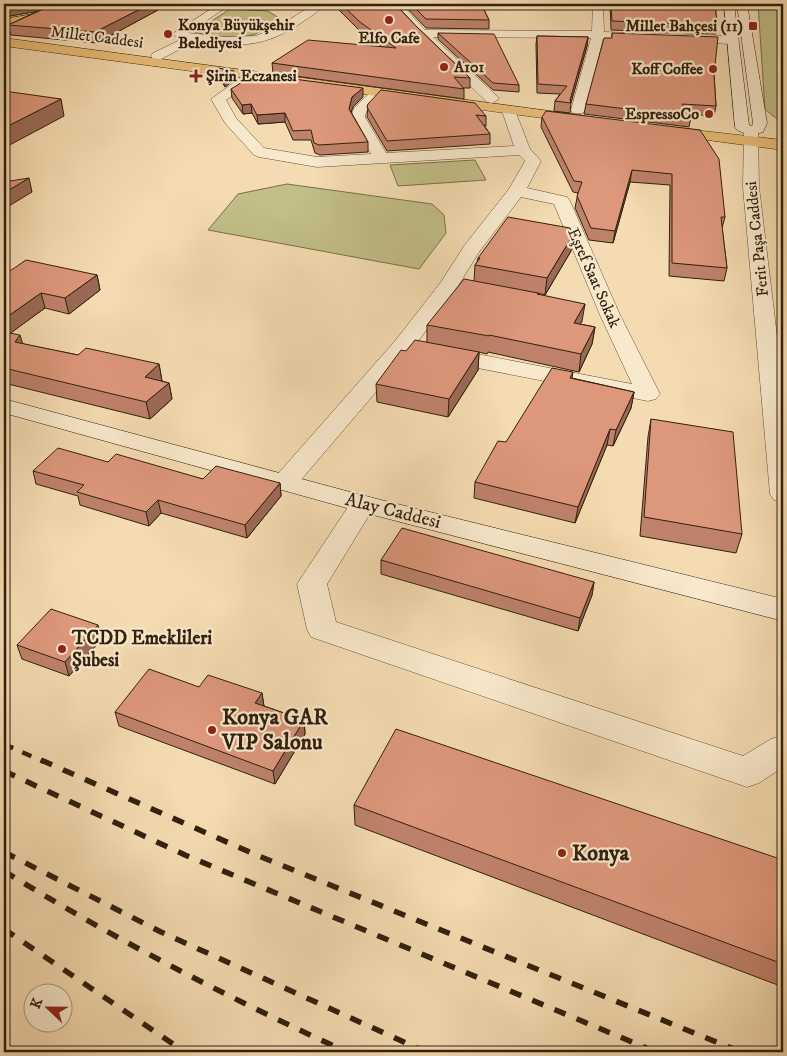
<svg xmlns="http://www.w3.org/2000/svg" width="787" height="1056" font-family="'IM FELL DW Pica',serif">
  <style>
    .green { fill: #c2be87; stroke: #7a6f4a }
    .lines { fill: none; stroke-linecap: round; stroke-linejoin: round }
    .street-casing { stroke: #624f36; stroke-width: 1 }
    .secondary-casing { stroke: #31200d; stroke-width: 1 }
    .primary-casing { stroke: #31200d; stroke-width: 1 }
    .street { fill: #f8e8cc; fill-rule: evenodd }
    .secondary { fill: #f8e8cc; fill-rule: evenodd }
    .primary { fill: #eabe78; fill-rule: evenodd }
    .rail-far1 { stroke: #31200d; stroke-width: 4.5; stroke-dasharray: 10 10; stroke-linecap: butt }
    .rail { stroke: #31200d; stroke-width: 5.5; stroke-dasharray: 12 12; stroke-linecap: butt }
    .wall { fill: #be826a; stroke: #31200d }
    .shaded-wall { fill: #9b6a56; stroke: #31200d }
    .building { fill: #dd977b; stroke: #31200d }
    .poi-dot { fill: #8f2418; stroke: #f8e8cc; stroke-width: 2 }
    .labels { text-anchor: middle; dominant-baseline: central; stroke-width: 4.5; stroke-linejoin: round; paint-order: stroke }
    .far-poi-label { font-size: 16px; font-weight: bold; fill: #31200d; stroke: #f8e8cc; text-anchor: start }
    .far-street-label { font-size: 16px; fill: #31200d; stroke: #f8e8cc }
    .street-label { font-size: 19px; fill: #31200d; stroke: #f8e8cc }
    .poi-label { font-size: 19px; font-weight: bold; fill: #31200d; stroke: #f8e8cc; text-anchor: start }
    .near-poi-label { font-size: 22px; font-weight: bold; fill: #31200d; stroke: #f8e8cc; text-anchor: start }
  </style>
  <rect width="100%" height="100%" fill="#f5dbb1"/>
  <filter id="stains"><feTurbulence type="fractalNoise" baseFrequency=".004" numOctaves="4"/><feColorMatrix values="0 0 0 0 .2 0 0 0 0 .09 0 0 0 0 .02 0 0 0 .5 -.17"/></filter>
  <radialGradient id="worn" r=".72"><stop offset=".6" stop-color="#630" stop-opacity="0"/><stop offset="1" stop-color="#630" stop-opacity=".3"/></radialGradient>
  <g class="green">
    <polygon points="758,4 783,4 783,121 773,116 765,109"/>
    <path d="M230,9L268,11L279,18C272,23 263,31 255,34C239,40 212,37 195,32Z"/>
    <polygon points="475,160 486,180 398,186 390,165"/>
    <polygon points="287,184 432,204 444,215 446,233 419,269 208,230 238,194"/>
  </g>
  <g class="lines">
    <defs>
      <g id="street">
        <path d="M219,4H231L188,33L226,37L256,36L281,25L314,4H325C319,12 309,17 301,23C260,50 237,46 191,41L188,45L161,59H153L151,56L153,53L180,40L173,34L175,32Z"/>
        <polygon points="390,4 401,4 425,30 592,31 593,4 603,4 604,32 733,36 739,40 733,44 603,39 585,110 583,113 573,113 571,110 591,38 433,37 497,96 499,99 492,103 487,102 418,35"/>
        <polygon points="254,71 260,75 259,78 226,100 236,118 264,148 317,157 371,154 351,117 354,108 373,90 383,90 385,93 366,112 365,117 386,153 514,146 502,111 504,108 514,108 530,149 541,161 527,188 567,197 570,201 620,315 660,394 656,399 648,401 441,361 433,359 430,354 433,349 441,347 632,384 600,315 554,204 521,197 479,252 456,289 411,351 294,488 285,490 276,488 272,482 276,476 395,341 441,282 464,246 509,189 525,161 519,155 317,167 259,157 254,155 225,123 211,99 249,72"/>
        <polygon points="751,128 756,129 758,132 759,187 783,386 783,502 774,500 770,494 743,187 744,132 746,129"/>
        <polygon points="363,495 372,498 376,504 327,584 336,622 743,756 771,739 783,735 783,767 759,783 747,787 311,637 307,629 297,584 354,498"/>
      </g>
      <g id="secondary">
        <polygon points="60,4 73,4 4,36 4,29"/>
        <polygon points="724,4 734,4 749,125 752,126 753,123 737,4 747,4 767,123 763,132 751,136 737,130 735,127"/>
        <polygon points="4,399 365,496 783,599 783,621 354,510 4,413"/>
      </g>
      <g id="primary">
        <polygon points="40,13 44,14 46,16 44,18 4,25 4,19"/>
        <polygon points="4,38 580,115 585,116 587,119 585,122 580,123 4,46"/>
        <polygon points="667,127 783,140 783,150 662,134 660,131 662,128"/>
      </g>
    </defs>
    <use href="#street" class="street-casing"/>
    <use href="#secondary" class="secondary-casing"/>
    <use href="#primary" class="primary-casing"/>
    <use href="#street" class="street"/>
    <use href="#secondary" class="secondary"/>
    <use href="#primary" class="primary"/>
    <polyline class="rail-far1" points="4,744 44,762"/>
    <g class="rail">
      <polyline points="41,760 254,854 741,1052"/>
      <polyline points="4,771 185,855 656,1052"/>
      <polyline points="4,852 161,932 426,1052"/>
      <path d="M4,871C114,939 229,998 347,1052"/>
      <polyline points="4,929 185,1052"/>
    </g>
  </g>
  <g class="wall">
    <polygon points="4,4 169,4 97,43 11,35 8,25 38,11 4,17"/>
    <polygon points="333,4 395,4 417,27 470,78 470,88 463,88 464,89 464,99 273,73 272,63 382,47 360,31"/>
    <polygon points="403,4 481,4 489,20 489,29 426,28"/>
    <polygon points="610,4 715,4 717,25 716,34 611,30"/>
    <polygon points="438,33 519,85 519,92 493,90 438,39"/>
    <polygon points="612,33 714,75 716,106 714,116 689,114 691,117 689,127 584,114 586,104 612,38"/>
    <polygon points="537,36 588,37 587,46 571,102 570,113 554,111 555,101 560,94 537,93 536,44"/>
    <polygon points="218,68 235,79 225,87 219,77"/>
    <polygon points="231,89 363,97 353,107 351,112 368,142 368,152 320,155 315,153 311,140 293,140 285,122 258,124 252,113 243,114 232,98"/>
    <polygon points="368,104 486,116 486,126 484,125 490,134 490,144 387,151 367,117"/>
    <polygon points="542,117 700,130 725,217 722,228 727,268 724,281 669,276 670,185 630,182 613,243 589,240 575,208 578,193 573,192 541,127"/>
    <polygon points="571,251 545,295 538,293 538,295 582,321 580,324 595,327 592,344 579,372 488,352 487,354 479,352 478,370 448,417 377,402 376,384 406,351 427,342 427,325 474,281 475,265 477,262 478,258"/>
    <polygon points="4,275 97,275 100,290 69,314 45,308 10,333 23,344 78,355 159,364 162,381 169,383 172,399 150,419 4,383"/>
    <polygon points="573,372 572,378 634,392 631,408 613,446 607,445 575,523 474,498 475,482 506,442"/>
    <polygon points="651,419 742,534 736,553 640,536 648,437"/>
    <polygon points="108,462 203,479 280,483 281,496 247,538 161,513 149,526 80,505 78,496 36,484 33,471"/>
    <polygon points="381,560 594,582 592,595 578,631 381,574"/>
    <polygon points="102,639 69,676 22,659 17,645"/>
    <polygon points="199,687 262,693 264,706 304,720 305,734 275,784 119,726 115,712"/>
    <polygon points="354,805 783,908 783,987 355,825"/>
  </g>
  <g class="shaded-wall">
    <polygon points="24,4 56,4 39,11 4,17 4,7"/>
    <polygon points="150,4 169,4 97,43 95,32"/>
    <polygon points="588,37 587,46 571,103 570,100"/>
    <polygon points="234,71 235,79 225,87 224,78"/>
    <polygon points="363,88 363,97 353,107 349,118 349,109 352,97"/>
    <polygon points="61,99 64,116 4,148 4,128"/>
    <polygon points="251,104 252,113 243,114 242,105"/>
    <polygon points="285,113 285,122 258,124 257,115"/>
    <polygon points="632,170 630,182 613,243 615,231"/>
    <polygon points="29,178 32,192 4,209 4,193"/>
    <polygon points="573,235 571,251 545,295 547,278"/>
    <polygon points="97,275 100,290 69,314 65,298"/>
    <polygon points="41,293 45,308 4,338 4,319"/>
    <polygon points="585,304 582,321 572,340 574,323"/>
    <polygon points="595,327 592,344 579,372 581,354"/>
    <polygon points="20,335 25,351 15,342"/>
    <polygon points="479,352 478,370 448,417 449,399"/>
    <polygon points="159,364 162,381 148,394 145,377"/>
    <polygon points="169,383 172,399 150,419 146,402"/>
    <polygon points="634,392 631,408 613,446 616,430"/>
    <polygon points="610,429 607,445 575,523 578,507"/>
    <polygon points="280,483 281,496 247,538 245,525"/>
    <polygon points="158,500 161,513 149,526 146,512"/>
    <polygon points="594,582 592,595 578,631 580,618"/>
    <polygon points="98,625 102,639 69,676 65,662"/>
    <polygon points="262,693 264,707 255,703"/>
    <polygon points="304,720 305,734 275,784 273,771"/>
  </g>
  <g class="building">
    <polygon points="4,4 24,4 4,7"/>
    <polygon points="55,4 150,4 95,32 8,25"/>
    <polygon points="341,4 395,4 417,27 470,78 454,77 464,89 272,63 308,40 396,48 360,22"/>
    <polygon points="411,4 481,4 489,20 426,19"/>
    <polygon points="611,4 715,4 717,25 612,21"/>
    <polygon points="438,33 494,34 519,85 493,83"/>
    <polygon points="612,33 718,37 714,75 716,106 682,104 691,117 586,104 604,38 612,38"/>
    <polygon points="537,36 588,37 570,100 571,103 555,101 567,86 538,84"/>
    <polygon points="218,68 234,71 224,78"/>
    <polygon points="255,74 363,88 352,97 349,109 368,142 319,145 314,143 311,130 293,131 285,113 257,115 251,104 242,105 231,89"/>
    <polygon points="381,90 475,103 486,116 476,115 490,134 387,141 367,107 368,104"/>
    <polygon points="4,91 61,99 4,128"/>
    <polygon points="546,111 700,130 719,159 725,217 721,217 727,268 672,263 672,174 632,170 615,231 591,228 577,196 582,182 574,181 542,117"/>
    <polygon points="29,178 4,193 4,182"/>
    <polygon points="508,217 570,228 573,235 547,278 475,265 480,258 478,258"/>
    <polygon points="26,260 97,275 65,298 41,293 4,319 4,275"/>
    <polygon points="464,279 538,293 537,294 585,304 574,323 595,327 581,354 489,335 489,336 427,325"/>
    <polygon points="4,332 20,335 15,342 78,355 86,348 159,364 145,377 169,383 146,402 4,368"/>
    <polygon points="415,340 479,352 449,399 376,384 401,350 406,351"/>
    <polygon points="552,368 573,372 570,378 634,392 616,430 610,429 578,507 475,482 498,441 506,442"/>
    <polygon points="651,419 733,432 742,534 644,517"/>
    <polygon points="58,448 108,462 116,454 203,479 216,466 280,483 245,525 158,500 146,512 77,492 84,485 33,471"/>
    <polygon points="402,528 594,582 580,618 381,560"/>
    <polygon points="51,609 98,625 65,662 17,645"/>
    <polygon points="149,669 199,687 208,675 262,693 255,703 304,720 273,771 115,712"/>
    <polygon points="396,729 783,860 783,887 781,907 783,908 783,964 354,805"/>
  </g>
  <g class="poi-dot">
    <circle cx="389" cy="20" r="5"/>
    <rect x="748" y="21" width="10" height="10" rx="2.5"/>
    <circle cx="168" cy="34" r="5"/>
    <circle cx="444" cy="67" r="5"/>
    <circle cx="713" cy="69" r="5"/>
    <path d="M193.5 68.5h5v5h5v5h-5v5h-5v-5h-5v-5h5z"/>
    <circle cx="709" cy="114" r="5"/>
    <circle cx="62" cy="649" r="5"/>
    <circle cx="212" cy="730" r="5"/>
    <circle cx="562" cy="853" r="5"/>
  </g>
  <g class="labels">
    <g class="far-poi-label">
      <text x="178" y="25">Konya Büyükşehir<tspan x="178" dy="18">Belediyesi</tspan></text>
      <text x="743" y="26" text-anchor="end">Millet Bahçesi (11)</text>
      <text x="389" y="38" text-anchor="middle">Elfo Cafe</text>
      <text x="454" y="67">A101</text>
      <text x="703" y="69" text-anchor="end">Koff Coffee</text>
      <text x="206" y="76">Şirin Eczanesi</text>
      <text x="699" y="114" text-anchor="end">EspressoCo</text>
    </g>
    <g class="far-street-label">
      <text transform="translate(97 37) rotate(7)">Millet Caddesi</text>
      <text transform="translate(757 239) rotate(-96)">Ferit Paşa Caddesi</text>
      <text transform="translate(594 278) rotate(66)">Eşref Saat Sokak</text>
    </g>
    <g class="street-label">
      <text transform="translate(393 511) rotate(14)">Alay Caddesi</text>
    </g>
    <g class="poi-label">
      <text x="72" y="638">TCDD Emeklileri<tspan x="72" dy="22">Şubesi</tspan></text>
    </g>
    <g class="near-poi-label">
      <text x="222" y="717">Konya GAR<tspan x="222" dy="25">VIP Salonu</tspan></text>
      <text x="572" y="853">Konya</text>
    </g>
  </g>
  <rect width="787" height="1056" fill="none" stroke="#f5dbb1" stroke-width="20"/>
  <rect x="5" y="5" width="777" height="1046" fill="none" stroke="#31200d" stroke-width="2.5"/>
  <rect x="10" y="10" width="767" height="1036" fill="none" stroke="#31200d"/>
  <g transform="translate(48 1008) rotate(292)"><circle r="24" fill="#f8e8cc" stroke="#a89880"/>
  <path d="M0-4L9 19L0 12L-9 19Z" fill="#8f2418"/>
  <text y="-8" font-size="14" font-weight="bold" text-anchor="middle" fill="#31200d">K</text>
  </g>
  <rect width="100%" height="100%" filter="url(#stains)"/>
  <rect width="100%" height="100%" fill="url(#worn)"/>
</svg>
